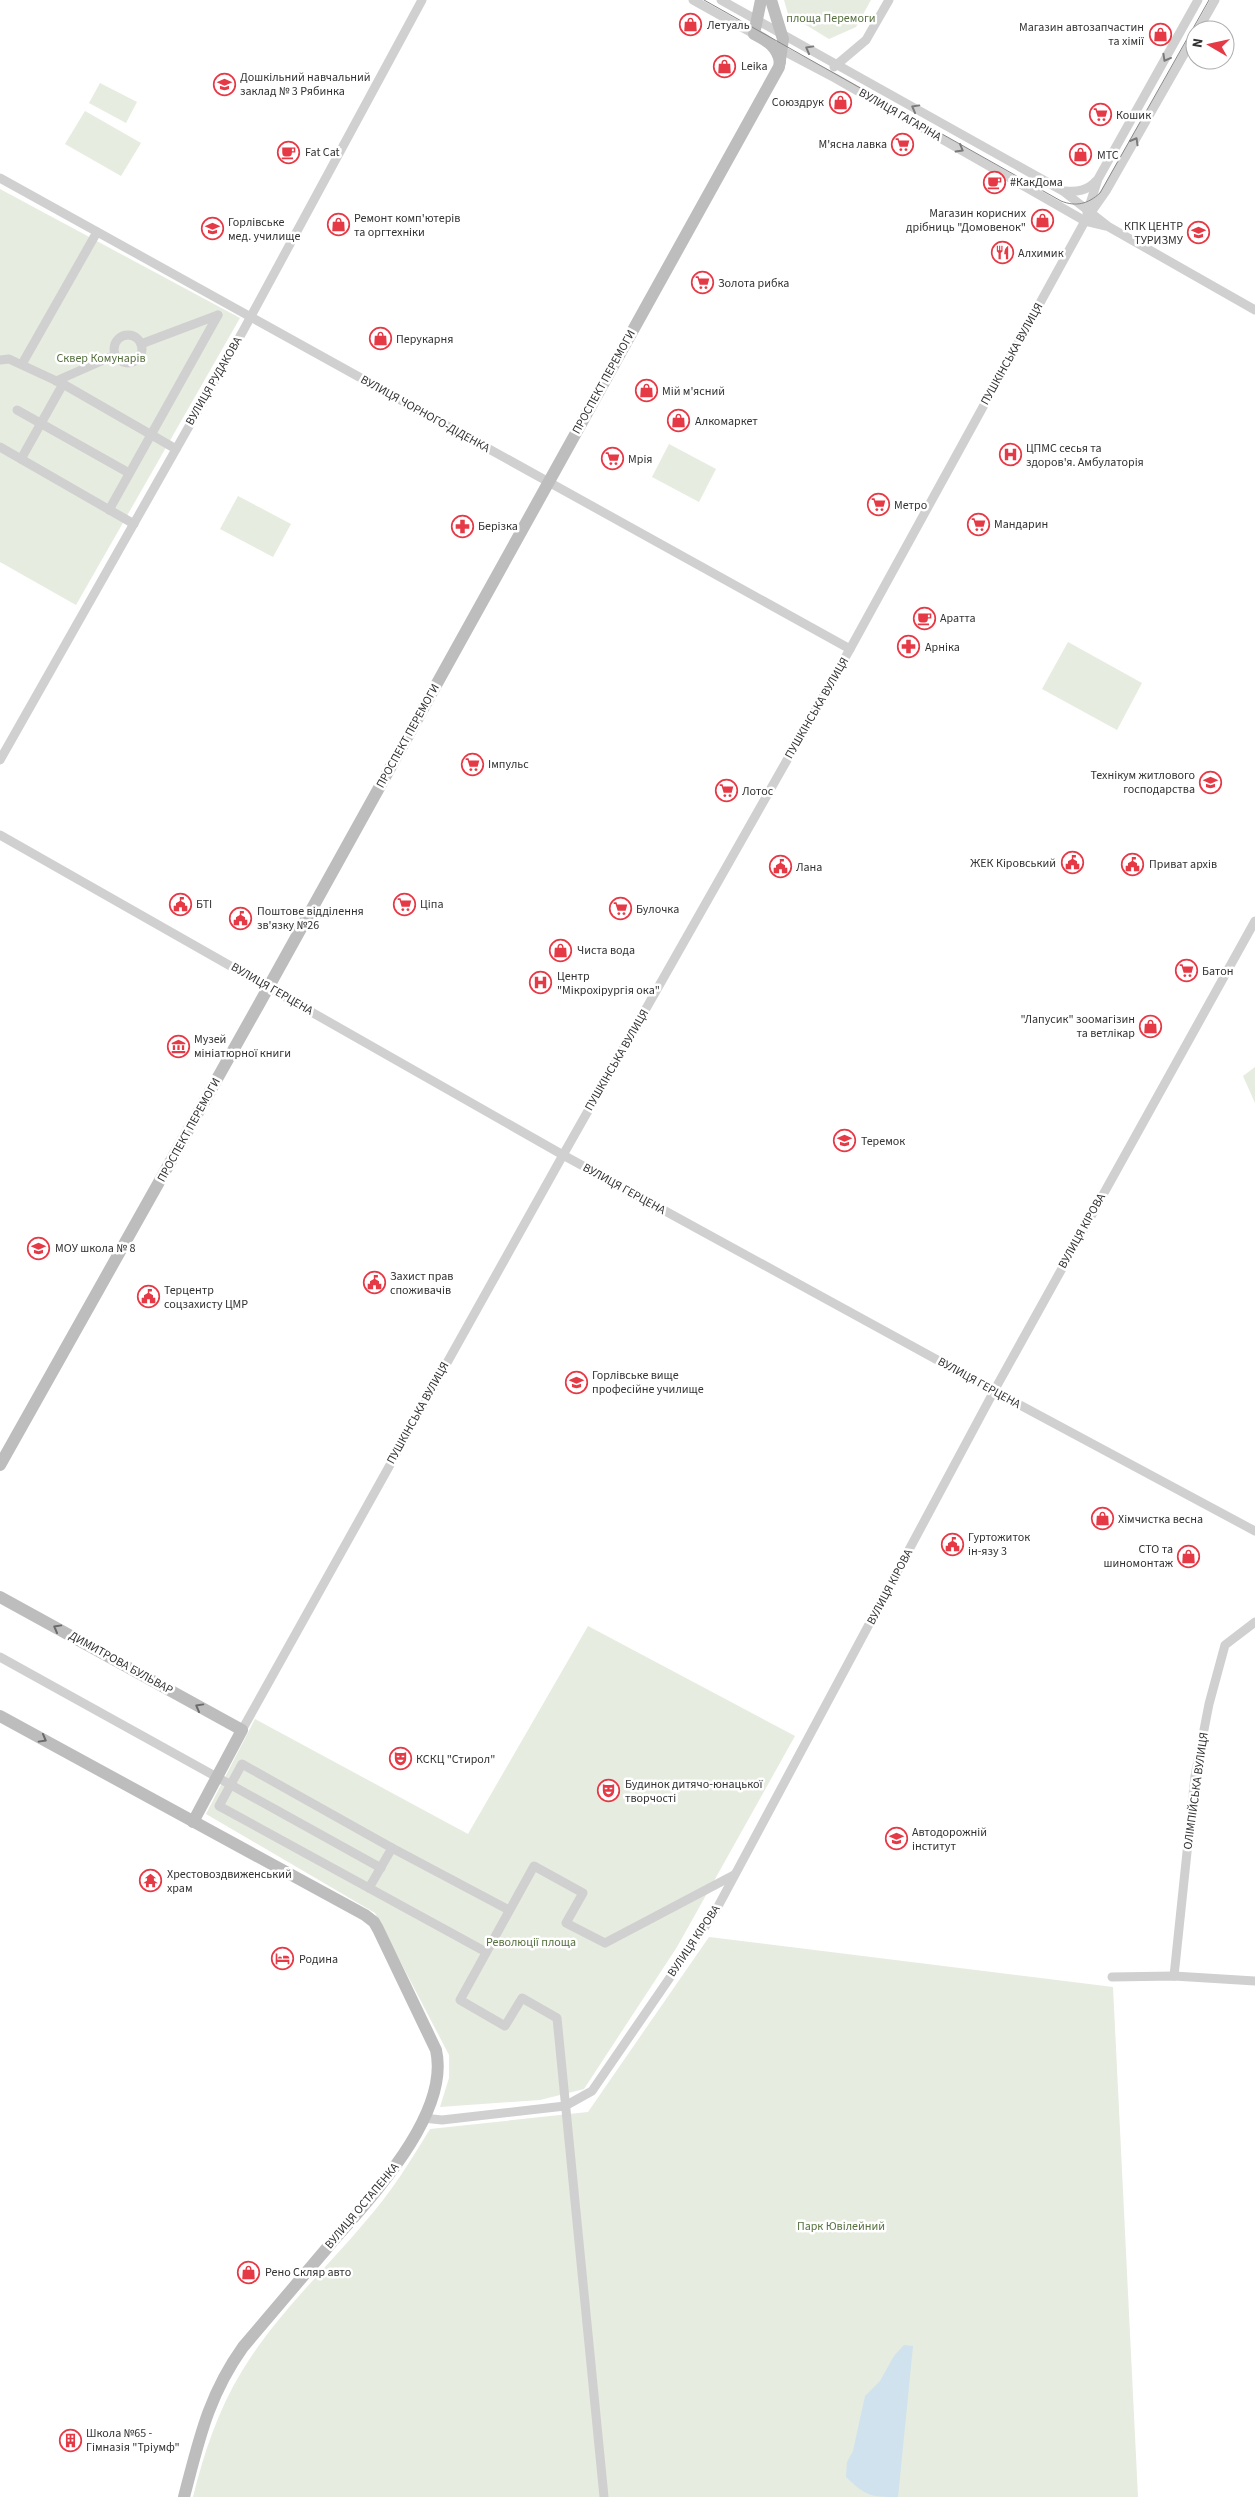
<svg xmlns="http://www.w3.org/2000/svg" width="1255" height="2497" font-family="'Source Sans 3',sans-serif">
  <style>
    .green { fill: #e6ecdf }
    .water { fill: #cfe2ee }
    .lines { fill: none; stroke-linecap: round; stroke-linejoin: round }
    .street { stroke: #d0d0d0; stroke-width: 9 }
    .secondary { stroke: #bdbdbd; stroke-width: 12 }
    .tram { stroke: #888; stroke-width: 1 }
    .oneway { stroke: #7a7a7a }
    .oneway2 { stroke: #6a6a6a }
    .labels { text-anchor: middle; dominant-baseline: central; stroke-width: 5; stroke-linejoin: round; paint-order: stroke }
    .park-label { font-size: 12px; fill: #56703f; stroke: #fff }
    .poi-label { font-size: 12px; fill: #333; stroke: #fff; text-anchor: start }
    .street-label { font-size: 12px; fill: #333; stroke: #fff }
  </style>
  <rect width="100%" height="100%" fill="#fff"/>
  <g class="green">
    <polygon points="784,0 871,0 856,27 829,39 788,14"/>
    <polygon points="100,83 137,102 126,123 89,103"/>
    <polygon points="85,111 141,143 121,176 65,144"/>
    <polygon points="0,189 240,318 76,605 0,562"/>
    <polygon points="669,444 716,469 699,502 652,477"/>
    <polygon points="238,496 291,524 273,557 220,529"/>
    <polygon points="1068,642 1142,683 1117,730 1042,689"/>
    <polygon points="1255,1067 1255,1103 1243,1076"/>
    <polygon points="588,1626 795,1736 677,1947 584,2089 540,2100 440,2107 449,2078 449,2055 375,1913 206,1814 255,1719 468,1834"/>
    <path d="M709,1937L1113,1987L1138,2497H193C204,2453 218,2410 242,2371C275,2316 324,2271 365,2222C390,2194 410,2162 430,2129L588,2112Z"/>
  </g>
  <path class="water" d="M904,2345L913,2346L898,2497C870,2497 866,2496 846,2477L847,2462L853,2451L865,2396L880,2381L894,2356Z"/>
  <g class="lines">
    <g class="street">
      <polyline points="693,0 754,34"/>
      <polyline points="721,0 1063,191 1109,227 1255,310"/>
      <polyline points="1198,30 1215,0"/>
      <polyline points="778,48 835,78 1085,221 1106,226"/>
      <polyline points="834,67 866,40 889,0"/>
      <polyline points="0,178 850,649"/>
      <path d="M1065,191C1077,192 1087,191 1096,181"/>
      <polyline points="1087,213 1098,179 1198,0"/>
      <circle cx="128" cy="349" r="14"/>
      <polyline points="141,344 218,315"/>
      <polyline points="0,360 9,359 63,384 176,449"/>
      <polyline points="22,364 97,232"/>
      <polyline points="56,381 115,355"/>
      <polyline points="17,410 129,473"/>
      <polyline points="0,447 134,524"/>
      <polyline points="21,459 63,384"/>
      <polyline points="109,510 218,315"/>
      <polyline points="0,760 243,331 422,0"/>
      <polyline points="0,835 563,1155 994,1391 1255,1531"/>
      <polyline points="0,1657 381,1868"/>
      <polyline points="242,1730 563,1155 850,649 1085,221 1106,191 1195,35"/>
      <polyline points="369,1888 392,1848"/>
      <polyline points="486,1952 219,1806 242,1764 392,1848 509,1910"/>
      <polyline points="1174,1976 1195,1776 1209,1704 1225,1645 1255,1622"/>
      <polyline points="1112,1977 1174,1976 1255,1981"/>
      <polyline points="423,2118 442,2120 565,2106 592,2091 715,1912 994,1391 1255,921"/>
      <polyline points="604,2497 557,2018 522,1998 505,2026 460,2000 534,1866 583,1893 566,1923 605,1943 734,1875"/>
    </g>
    <g class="secondary">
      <path d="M761,0L754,34C767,41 777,46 780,62"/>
      <polyline points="0,1465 258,1006 779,67 783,39 771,0"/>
      <polyline points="0,1597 242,1730 193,1822"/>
      <path d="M0,1716L365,1915L374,1922L378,1929L436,2050C451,2116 367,2201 327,2248C299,2281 271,2314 243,2347C208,2396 199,2440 184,2497"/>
    </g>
    <path class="tram" d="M704,0L1061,201C1076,207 1088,204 1100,193L1209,0"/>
  </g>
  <defs><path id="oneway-chevron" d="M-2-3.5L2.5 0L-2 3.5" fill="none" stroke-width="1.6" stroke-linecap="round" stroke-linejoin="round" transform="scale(1.25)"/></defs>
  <g class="oneway">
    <use href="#oneway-chevron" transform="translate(809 49) rotate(-151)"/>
    <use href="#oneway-chevron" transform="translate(1166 58) rotate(119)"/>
    <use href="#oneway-chevron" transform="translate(915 108) rotate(-151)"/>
    <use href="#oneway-chevron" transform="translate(1135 141) rotate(-60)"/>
    <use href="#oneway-chevron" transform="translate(960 149) rotate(30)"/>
  </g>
  <g class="oneway2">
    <use href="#oneway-chevron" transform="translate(57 1628) rotate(-151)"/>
    <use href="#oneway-chevron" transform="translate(199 1707) rotate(-151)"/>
    <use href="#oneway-chevron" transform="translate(43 1739) rotate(29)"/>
  </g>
  <defs>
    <symbol id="shop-ring" viewBox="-11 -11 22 22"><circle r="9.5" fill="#fff" stroke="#e63946" stroke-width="1.5"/><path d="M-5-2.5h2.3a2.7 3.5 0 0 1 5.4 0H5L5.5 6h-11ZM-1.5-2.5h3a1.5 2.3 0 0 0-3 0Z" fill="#e63946"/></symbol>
    <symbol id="school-ring" viewBox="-11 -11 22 22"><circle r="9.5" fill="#fff" stroke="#e63946" stroke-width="1.5"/><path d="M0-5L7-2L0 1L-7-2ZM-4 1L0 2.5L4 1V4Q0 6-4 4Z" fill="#e63946"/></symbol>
    <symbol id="supermarket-ring" viewBox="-11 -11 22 22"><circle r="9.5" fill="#fff" stroke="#e63946" stroke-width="1.5"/><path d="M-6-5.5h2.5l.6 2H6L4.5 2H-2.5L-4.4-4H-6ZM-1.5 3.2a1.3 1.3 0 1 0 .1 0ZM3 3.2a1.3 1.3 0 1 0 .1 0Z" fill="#e63946"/></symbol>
    <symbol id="cafe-ring" viewBox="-11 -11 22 22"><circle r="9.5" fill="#fff" stroke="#e63946" stroke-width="1.5"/><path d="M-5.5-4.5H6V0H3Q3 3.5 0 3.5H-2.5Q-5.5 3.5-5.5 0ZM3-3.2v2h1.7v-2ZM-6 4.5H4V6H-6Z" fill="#e63946"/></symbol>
    <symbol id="university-ring" viewBox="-11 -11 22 22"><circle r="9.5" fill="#fff" stroke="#e63946" stroke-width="1.5"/><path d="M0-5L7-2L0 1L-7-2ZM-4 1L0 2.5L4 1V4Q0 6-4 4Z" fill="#e63946"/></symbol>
    <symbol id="restaurant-ring" viewBox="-11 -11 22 22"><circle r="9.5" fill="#fff" stroke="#e63946" stroke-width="1.5"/><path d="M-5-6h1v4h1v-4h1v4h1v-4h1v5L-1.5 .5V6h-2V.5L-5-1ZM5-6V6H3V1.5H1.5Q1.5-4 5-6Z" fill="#e63946"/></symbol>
    <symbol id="hospital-ring" viewBox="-11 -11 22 22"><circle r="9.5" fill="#fff" stroke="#e63946" stroke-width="1.5"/><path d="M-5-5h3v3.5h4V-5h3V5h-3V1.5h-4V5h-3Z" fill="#e63946"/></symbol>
    <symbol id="pharmacy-ring" viewBox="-11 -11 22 22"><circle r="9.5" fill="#fff" stroke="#e63946" stroke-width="1.5"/><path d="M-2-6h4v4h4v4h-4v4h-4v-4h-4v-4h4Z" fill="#e63946"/></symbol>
    <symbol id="civic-ring" viewBox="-11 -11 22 22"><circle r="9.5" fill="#fff" stroke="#e63946" stroke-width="1.5"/><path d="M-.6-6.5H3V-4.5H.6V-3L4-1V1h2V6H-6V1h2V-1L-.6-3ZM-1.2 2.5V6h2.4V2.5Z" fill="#e63946"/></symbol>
    <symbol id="museum-ring" viewBox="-11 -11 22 22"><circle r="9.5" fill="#fff" stroke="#e63946" stroke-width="1.5"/><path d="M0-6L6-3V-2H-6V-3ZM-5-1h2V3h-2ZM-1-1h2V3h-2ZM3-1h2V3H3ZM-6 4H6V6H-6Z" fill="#e63946"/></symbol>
    <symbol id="theatre-ring" viewBox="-11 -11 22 22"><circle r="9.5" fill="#fff" stroke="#e63946" stroke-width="1.5"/><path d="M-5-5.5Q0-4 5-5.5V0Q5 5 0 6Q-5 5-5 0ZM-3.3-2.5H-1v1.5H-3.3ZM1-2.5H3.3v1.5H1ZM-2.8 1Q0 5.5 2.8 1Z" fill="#e63946"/></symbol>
    <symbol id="temple-ring" viewBox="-11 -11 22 22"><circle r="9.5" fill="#fff" stroke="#e63946" stroke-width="1.5"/><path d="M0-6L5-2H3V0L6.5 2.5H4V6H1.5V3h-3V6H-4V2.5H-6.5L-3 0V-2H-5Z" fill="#e63946"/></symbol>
    <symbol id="hotel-ring" viewBox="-11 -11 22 22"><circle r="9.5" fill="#fff" stroke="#e63946" stroke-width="1.5"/><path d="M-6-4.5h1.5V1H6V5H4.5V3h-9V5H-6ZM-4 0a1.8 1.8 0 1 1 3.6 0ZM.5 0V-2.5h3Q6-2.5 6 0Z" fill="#e63946"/></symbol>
    <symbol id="building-ring" viewBox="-11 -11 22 22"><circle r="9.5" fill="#fff" stroke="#e63946" stroke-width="1.5"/><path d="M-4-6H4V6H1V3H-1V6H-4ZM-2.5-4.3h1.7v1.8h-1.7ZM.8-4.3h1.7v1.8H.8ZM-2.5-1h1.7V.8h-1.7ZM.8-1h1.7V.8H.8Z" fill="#e63946"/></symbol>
  </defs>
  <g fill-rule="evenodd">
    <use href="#shop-ring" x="678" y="12" width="25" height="25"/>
    <use href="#shop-ring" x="1148" y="22" width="25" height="25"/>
    <use href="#shop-ring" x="712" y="54" width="25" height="25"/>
    <use href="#school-ring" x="212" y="72" width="25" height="25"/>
    <use href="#shop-ring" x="828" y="90" width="25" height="25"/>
    <use href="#supermarket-ring" x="1088" y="102" width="25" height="25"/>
    <use href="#supermarket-ring" x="890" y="132" width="25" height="25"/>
    <use href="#cafe-ring" x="276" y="140" width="25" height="25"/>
    <use href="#shop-ring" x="1068" y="142" width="25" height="25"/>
    <use href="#cafe-ring" x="982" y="170" width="25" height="25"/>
    <use href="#shop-ring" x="1030" y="208" width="25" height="25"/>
    <use href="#shop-ring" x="326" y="212" width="25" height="25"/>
    <use href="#university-ring" x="200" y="216" width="25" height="25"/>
    <use href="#school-ring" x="1186" y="220" width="25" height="25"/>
    <use href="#restaurant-ring" x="990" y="240" width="25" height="25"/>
    <use href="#supermarket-ring" x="690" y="270" width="25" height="25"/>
    <use href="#shop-ring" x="368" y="326" width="25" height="25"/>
    <use href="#shop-ring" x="634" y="378" width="25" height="25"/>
    <use href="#shop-ring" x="666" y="408" width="25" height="25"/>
    <use href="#hospital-ring" x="998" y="442" width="25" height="25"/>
    <use href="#supermarket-ring" x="600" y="446" width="25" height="25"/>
    <use href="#supermarket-ring" x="866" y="492" width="25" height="25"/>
    <use href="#supermarket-ring" x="966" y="512" width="25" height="25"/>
    <use href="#pharmacy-ring" x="450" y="514" width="25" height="25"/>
    <use href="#cafe-ring" x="912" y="606" width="25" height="25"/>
    <use href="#pharmacy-ring" x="896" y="634" width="25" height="25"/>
    <use href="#supermarket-ring" x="460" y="752" width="25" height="25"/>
    <use href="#university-ring" x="1198" y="770" width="25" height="25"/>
    <use href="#supermarket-ring" x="714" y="778" width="25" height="25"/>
    <use href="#civic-ring" x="1060" y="850" width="25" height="25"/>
    <use href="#civic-ring" x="1120" y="852" width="25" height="25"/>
    <use href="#civic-ring" x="768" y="854" width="25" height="25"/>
    <use href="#civic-ring" x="168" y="892" width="25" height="25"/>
    <use href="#supermarket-ring" x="392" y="892" width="25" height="25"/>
    <use href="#supermarket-ring" x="608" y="896" width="25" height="25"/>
    <use href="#civic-ring" x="228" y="906" width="25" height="25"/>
    <use href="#shop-ring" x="548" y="938" width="25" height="25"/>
    <use href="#supermarket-ring" x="1174" y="958" width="25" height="25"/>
    <use href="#hospital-ring" x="528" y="970" width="25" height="25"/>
    <use href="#shop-ring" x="1138" y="1014" width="25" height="25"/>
    <use href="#museum-ring" x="166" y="1034" width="25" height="25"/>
    <use href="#school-ring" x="832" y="1128" width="25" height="25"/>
    <use href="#school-ring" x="26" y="1236" width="25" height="25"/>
    <use href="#civic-ring" x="362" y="1270" width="25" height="25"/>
    <use href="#civic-ring" x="136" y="1284" width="25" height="25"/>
    <use href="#university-ring" x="564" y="1370" width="25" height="25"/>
    <use href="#shop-ring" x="1090" y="1506" width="25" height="25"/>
    <use href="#civic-ring" x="940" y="1532" width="25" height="25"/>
    <use href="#shop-ring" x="1176" y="1544" width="25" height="25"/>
    <use href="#theatre-ring" x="388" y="1746" width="25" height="25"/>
    <use href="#theatre-ring" x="596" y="1778" width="25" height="25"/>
    <use href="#school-ring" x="884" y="1826" width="25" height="25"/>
    <use href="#temple-ring" x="138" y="1868" width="25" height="25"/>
    <use href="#hotel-ring" x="270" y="1946" width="25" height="25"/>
    <use href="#shop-ring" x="236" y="2260" width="25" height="25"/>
    <use href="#building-ring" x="58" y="2428" width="25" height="25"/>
  </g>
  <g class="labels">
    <g class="park-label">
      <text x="831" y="18">площа Перемоги</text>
      <text x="101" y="358">Сквер Комунарів</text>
      <text x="531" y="1942">Революції площа</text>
      <text x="841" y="2226">Парк Ювілейний</text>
    </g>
    <g class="poi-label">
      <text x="707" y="25">Летуаль</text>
      <text x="1144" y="27" text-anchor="end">Магазин автозапчастин<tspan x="1144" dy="14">та хімії</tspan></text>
      <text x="741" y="66">Leika</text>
      <text x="240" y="77">Дошкільний навчальний<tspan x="240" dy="14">заклад № 3 Рябинка</tspan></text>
      <text x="824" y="102" text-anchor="end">Союздрук</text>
      <text x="1116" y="115">Кошик</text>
      <text x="887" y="144" text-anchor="end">М'ясна лавка</text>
      <text x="305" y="152">Fat Cat</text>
      <text x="1097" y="155">МТС</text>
      <text x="1010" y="182">#КакДома</text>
      <text x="1026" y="213" text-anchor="end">Магазин корисних<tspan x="1026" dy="14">дрібниць "Домовенок"</tspan></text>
      <text x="354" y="218">Ремонт комп'ютерів<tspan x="354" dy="14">та оргтехніки</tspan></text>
      <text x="228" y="222">Горлівське<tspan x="228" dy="14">мед. училище</tspan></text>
      <text x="1183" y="226" text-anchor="end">КПК ЦЕНТР<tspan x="1183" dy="14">ТУРИЗМУ</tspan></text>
      <text x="1018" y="253">Алхимик</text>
      <text x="718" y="283">Золота рибка</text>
      <text x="396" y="339">Перукарня</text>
      <text x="662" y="391">Мій м'ясний</text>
      <text x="695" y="421">Алкомаркет</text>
      <text x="1026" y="448">ЦПМС сесья та<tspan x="1026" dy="14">здоров'я. Амбулаторія</tspan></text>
      <text x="628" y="459">Мрія</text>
      <text x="894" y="505">Метро</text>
      <text x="994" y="524">Мандарин</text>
      <text x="478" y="526">Берізка</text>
      <text x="940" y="618">Аратта</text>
      <text x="925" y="647">Арніка</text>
      <text x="488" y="764">Імпульс</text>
      <text x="1195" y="775" text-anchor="end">Технікум житлового<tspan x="1195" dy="14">господарства</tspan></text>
      <text x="742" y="791">Лотос</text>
      <text x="1056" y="863" text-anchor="end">ЖЕК Кіровський</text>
      <text x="1149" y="864">Приват архів</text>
      <text x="796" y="867">Лана</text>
      <text x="196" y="904">БТІ</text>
      <text x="420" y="904">Ціпа</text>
      <text x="636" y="909">Булочка</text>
      <text x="257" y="911">Поштове відділення<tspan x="257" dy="14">зв'язку №26</tspan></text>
      <text x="577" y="950">Чиста вода</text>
      <text x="1202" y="971">Батон</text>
      <text x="557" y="976">Центр<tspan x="557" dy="14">"Мікрохірургія ока"</tspan></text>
      <text x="1135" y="1019" text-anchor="end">"Лапусик" зоомагізин<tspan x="1135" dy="14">та ветлікар</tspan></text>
      <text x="194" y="1039">Музей<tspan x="194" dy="14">мініатюрної книги</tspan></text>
      <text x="861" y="1141">Теремок</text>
      <text x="55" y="1248">МОУ школа № 8</text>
      <text x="390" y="1276">Захист прав<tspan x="390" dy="14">споживачів</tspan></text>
      <text x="164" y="1290">Терцентр<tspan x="164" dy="14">соцзахисту ЦМР</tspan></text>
      <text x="592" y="1375">Горлівське вище<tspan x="592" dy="14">професійне училище</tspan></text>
      <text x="1118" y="1519">Хімчистка весна</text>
      <text x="968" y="1537">Гуртожиток<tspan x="968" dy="14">ін-язу 3</tspan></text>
      <text x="1173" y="1549" text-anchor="end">СТО та<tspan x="1173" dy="14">шиномонтаж</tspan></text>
      <text x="416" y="1759">КСКЦ "Стирол"</text>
      <text x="625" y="1784">Будинок дитячо-юнацької<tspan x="625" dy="14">творчості</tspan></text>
      <text x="912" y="1832">Автодорожній<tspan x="912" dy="14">інститут</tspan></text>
      <text x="167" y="1874">Хрестовоздвиженський<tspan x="167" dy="14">храм</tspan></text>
      <text x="299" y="1959">Родина</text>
      <text x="265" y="2272">Рено Скляр авто</text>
      <text x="86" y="2433">Школа №65 -<tspan x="86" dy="14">Гімназія "Тріумф"</tspan></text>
    </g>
    <g class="street-label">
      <text transform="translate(900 115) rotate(30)">ВУЛИЦЯ ГАГАРІНА</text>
      <text transform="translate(1012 354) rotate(-61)">ПУШКІНСЬКА ВУЛИЦЯ</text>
      <text transform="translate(214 381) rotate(-60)">ВУЛИЦЯ РУДАКОВА</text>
      <text transform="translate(604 382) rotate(-61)">ПРОСПЕКТ ПЕРЕМОГИ</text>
      <text transform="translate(425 414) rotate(29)">ВУЛИЦЯ ЧОРНОГО-ДІДЕНКА</text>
      <text transform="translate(817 708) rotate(-60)">ПУШКІНСЬКА ВУЛИЦЯ</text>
      <text transform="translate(408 736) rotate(-61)">ПРОСПЕКТ ПЕРЕМОГИ</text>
      <text transform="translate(272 989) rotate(30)">ВУЛИЦЯ ГЕРЦЕНА</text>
      <text transform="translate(617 1060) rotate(-60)">ПУШКІНСЬКА ВУЛИЦЯ</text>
      <text transform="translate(189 1130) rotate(-61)">ПРОСПЕКТ ПЕРЕМОГИ</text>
      <text transform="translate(624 1189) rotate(29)">ВУЛИЦЯ ГЕРЦЕНА</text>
      <text transform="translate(1082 1231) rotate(-61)">ВУЛИЦЯ КІРОВА</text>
      <text transform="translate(979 1383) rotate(29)">ВУЛИЦЯ ГЕРЦЕНА</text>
      <text transform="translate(418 1413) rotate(-61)">ПУШКІНСЬКА ВУЛИЦЯ</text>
      <text transform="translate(890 1587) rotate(-62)">ВУЛИЦЯ КІРОВА</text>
      <text transform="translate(121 1663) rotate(29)">ДИМИТРОВА БУЛЬВАР</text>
      <text transform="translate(1196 1791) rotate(-82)">ОЛІМПІЙСЬКА ВУЛИЦЯ</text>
      <text transform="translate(694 1941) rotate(-56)">ВУЛИЦЯ КІРОВА</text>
      <text transform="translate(362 2206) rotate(-50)">ВУЛИЦЯ ОСТАПЕНКА</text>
    </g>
  </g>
  <g transform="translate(1210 45) rotate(279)"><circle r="24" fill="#ffffff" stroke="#adadad"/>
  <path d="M0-4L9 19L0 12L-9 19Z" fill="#e63946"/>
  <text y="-8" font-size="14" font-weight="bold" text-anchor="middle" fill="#333333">N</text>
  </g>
</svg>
